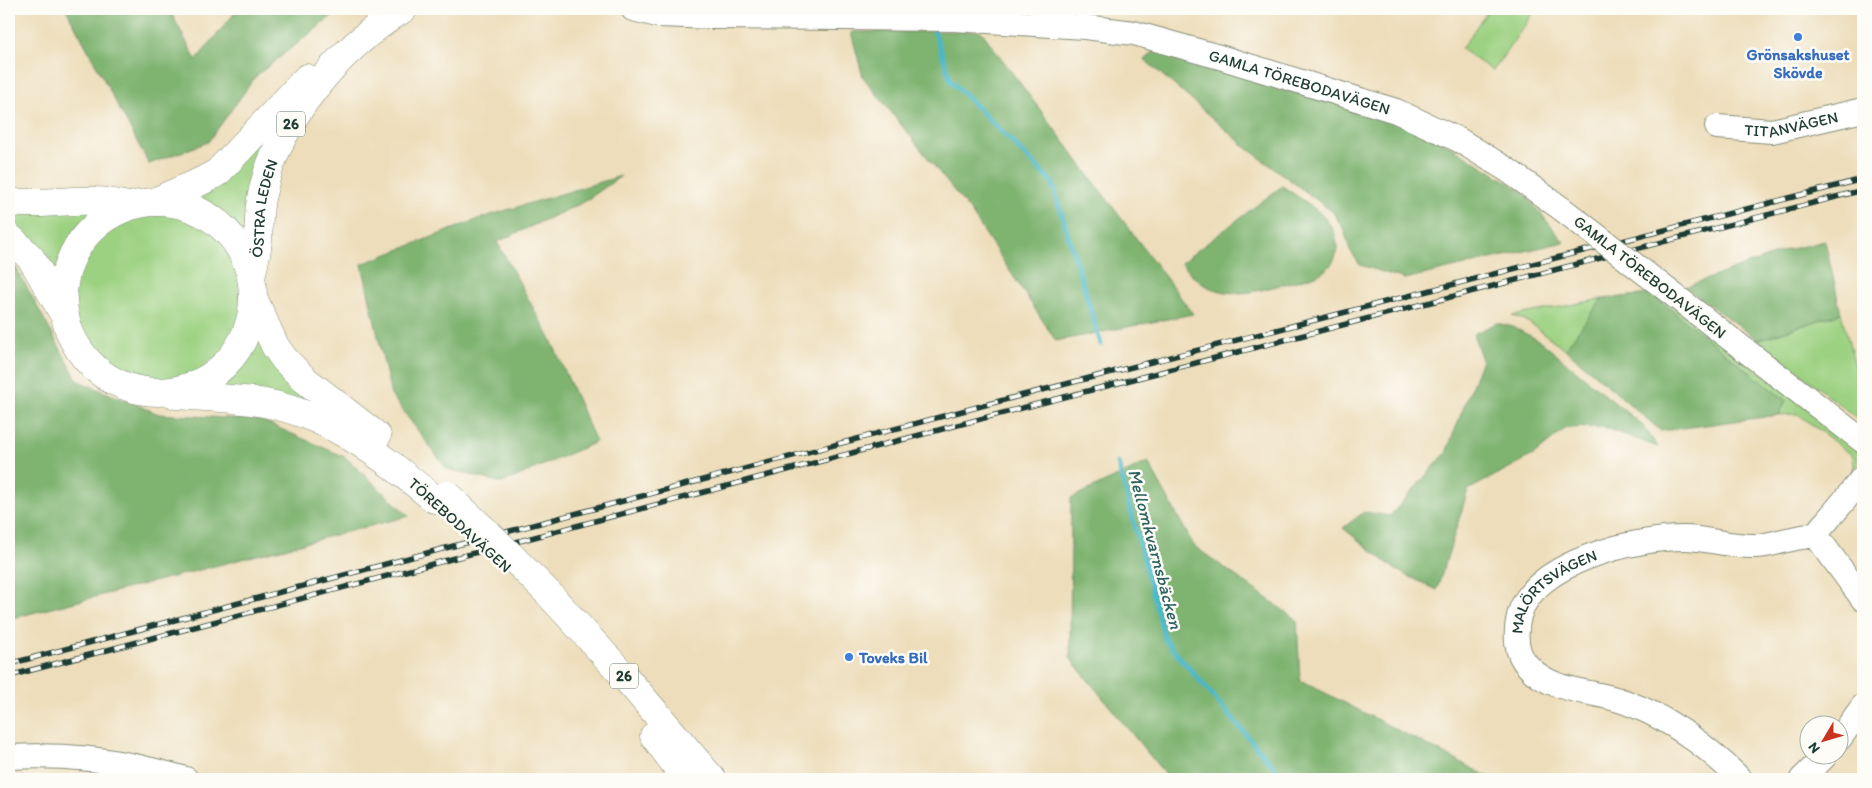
<svg xmlns="http://www.w3.org/2000/svg" width="1872" height="788" font-family="Itim,sans-serif">
  <style>
    .green { fill: #9dd182; stroke: #5e875b }
    .forest { fill: #7eb370; stroke: #4e7852 }
    .lines { fill: none; stroke-linecap: round; stroke-linejoin: round }
    .stream { stroke: #4bb8c6; stroke-width: 5 }
    .minor-casing { stroke: #868d77; stroke-width: 26 }
    .major-casing { stroke: #868d77; stroke-width: 29 }
    .highway-casing { stroke: #868d77; stroke-width: 29 }
    .minor { stroke: #fff; stroke-width: 24 }
    .major { stroke: #fff; stroke-width: 28 }
    .highway { stroke: #fff; stroke-width: 28 }
    .rail-casing { stroke: #1f3d34; stroke-width: 5.5 }
    .rail { stroke: #fdfcf7; stroke-width: 4; stroke-dasharray: 11; stroke-linecap: butt }
    .minor-bridge-casing { stroke: #868d77; stroke-width: 26; stroke-linecap: butt }
    .highway-bridge-casing { stroke: #868d77; stroke-width: 29; stroke-linecap: butt }
    .minor-bridge { stroke: #fff; stroke-width: 24 }
    .highway-bridge { stroke: #fff; stroke-width: 28 }
    .shop-dot { fill: #3f7fe0; stroke: #fdfcf7; stroke-width: 2 }
    .labels { text-anchor: middle; dominant-baseline: central; stroke-width: 5; stroke-linejoin: round; paint-order: stroke }
    .shield { fill: #fdfcf7; stroke: #62766e; stroke-width: 1 }
    .shield-label { font-size: 15px; font-weight: bold; fill: #1f3d34 }
    .shop-label { font-size: 16px; font-weight: bold; fill: #366cbe; stroke: #fdfcf7 }
    .street-label { font-size: 16px; fill: #1f3d34; stroke: #fdfcf7 }
    .water-label { font-size: 18px; font-style: italic; fill: #2c6260; stroke: #fdfcf7 }
  </style>
  <rect width="100%" height="100%" fill="#fdfcf7"/>
  <filter id="ink" filterUnits="userSpaceOnUse"><feTurbulence type="fractalNoise" baseFrequency=".02" numOctaves="2"/><feDisplacementMap in="SourceGraphic" scale="10" xChannelSelector="R" yChannelSelector="G"/><feConvolveMatrix kernelMatrix="1 2 1 2 8 2 1 2 1" color-interpolation-filters="sRGB"/></filter>
  <filter id="wash" filterUnits="userSpaceOnUse"><feTurbulence type="fractalNoise" baseFrequency=".0096" numOctaves="4" result="noise"/><feDisplacementMap in="SourceGraphic" scale="20" xChannelSelector="R" yChannelSelector="G"/><feGaussianBlur stdDeviation="1.12" result="paint"/><feColorMatrix in="noise" values="0 0 0 0 0 0 0 0 0 0 0 0 0 0 0 0 0 1.4 0 .05"/><feComposite in="paint" operator="in"/></filter>
  <g filter="url(#wash)">
    <rect width="100%" height="100%" fill="#edddba"/>
    <g class="green">
      <polygon points="1489,9 1536,9 1493,71 1461,49"/>
      <polygon points="274,124 246,239 241,238 218,215 195,202 195,194"/>
      <path d="M91,209L94,217C77,233 64,249 59,272H50L9,228V210Z"/>
      <circle cx="158" cy="298" r="87"/>
      <polygon points="1651,294 1669,304 1857,445 1858,465 1848,478 1854,467 1853,456 1798,414 1779,415 1786,401"/>
      <polygon points="1602,299 1565,349 1525,320 1512,316"/>
      <polygon points="1841,313 1863,396 1863,423 1758,340"/>
      <polygon points="261,335 333,412 219,391 216,383 239,361 253,336"/>
    </g>
    <g class="forest">
      <polygon points="66,9 169,9 196,60 238,9 341,9 256,76 208,142 149,164"/>
      <polygon points="981,31 1193,314 1056,341 971,212 863,77 851,32"/>
      <polygon points="1154,51 1174,53 1377,114 1449,145 1522,191 1564,242 1405,279 1360,265 1350,250 1344,230 1333,212 1248,149 1145,60"/>
      <polygon points="621,176 584,202 497,242 552,342 596,442 502,483 447,469 391,395 362,264 484,217"/>
      <path d="M1282,186C1304,201 1339,219 1337,249C1336,260 1331,267 1321,273C1310,278 1296,281 1284,284C1262,290 1240,297 1217,290C1201,286 1191,275 1181,263Z"/>
      <polygon points="1825,241 1841,313 1758,340 1685,287 1787,250"/>
      <polygon points="9,255 78,381 159,414 260,420 345,457 409,516 9,619"/>
      <polygon points="1651,294 1786,401 1779,415 1661,431 1565,349 1602,299"/>
      <polygon points="1497,323 1513,327 1540,341 1643,426 1658,447 1603,427 1566,428 1535,454 1468,490 1437,590 1396,570 1343,528 1364,512 1390,516 1446,453 1482,360 1473,334"/>
      <polygon points="1148,462 1194,546 1297,620 1300,680 1493,779 1169,779 1070,658 1071,498"/>
    </g>
    <g class="lines">
      <g class="stream">
        <polyline points="932,24 951,81 1052,182 1101,344"/>
        <polyline points="1118,463 1165,640 1284,779"/>
      </g>
    </g>
  </g>
  <g filter="url(#ink)">
    <g class="lines">
      <defs>
        <g id="minor">
          <path id="s1" d="M633,9L657,15L717,17L954,19L1085,27L1134,33L1223,58L1396,111L1459,140L1506,169L1562,209"/>
          <path id="s2" d="M1717,127L1772,131L1863,110"/>
          <polyline points="1675,296 1863,441"/>
          <polyline points="1815,534 1863,599"/>
          <polyline points="1840,738 1863,706"/>
          <path d="M9,757C48,755 91,757 130,765C149,769 167,774 186,779"/>
          <path id="s3" d="M1740,779C1707,746 1670,718 1625,702C1593,690 1552,693 1528,666C1515,653 1515,633 1519,616C1533,562 1635,538 1684,538C1708,538 1731,547 1755,546C1767,546 1780,541 1792,539C1799,537 1808,537 1814,534C1818,532 1822,526 1825,523C1838,508 1851,493 1863,477"/>
          <polyline points="1802,779 1825,756"/>
        </g>
        <g id="major">
          <path d="M9,202C38,206 67,199 96,201C107,201 118,204 128,206"/>
          <polyline points="9,237 31,258 63,313"/>
        </g>
        <g id="highway">
          <circle cx="158" cy="297" r="95"/>
          <path d="M155,202C176,191 198,185 218,172L307,78"/>
          <path id="s4" d="M251,277C254,265 257,252 258,240C259,225 258,209 262,194C278,119 339,49 403,9"/>
          <polyline points="253,297 275,346 285,360 304,379 377,436"/>
          <path d="M176,395C201,397 227,398 252,401C325,410 379,454 434,499"/>
          <polyline points="548,593 625,677 712,779"/>
          <polyline points="654,736 686,779"/>
        </g>
      </defs>
      <use href="#minor" class="minor-casing"/>
      <use href="#major" class="major-casing"/>
      <use href="#highway" class="highway-casing"/>
      <use href="#minor" class="minor"/>
      <use href="#major" class="major"/>
      <use href="#highway" class="highway"/>
      <defs>
        <g id="rail">
          <polyline points="9,664 1000,401 1863,179"/>
          <polyline points="9,676 1003,413 1863,190"/>
        </g>
      </defs>
      <use href="#rail" class="rail-casing"/>
      <use href="#rail" class="rail"/>
      <defs>
        <polyline id="minor-bridge" points="1562,209 1675,296"/>
        <polyline id="highway-bridge" points="447,495 496,541 548,593"/>
      </defs>
      <use href="#minor-bridge" class="minor-bridge-casing"/>
      <use href="#highway-bridge" class="highway-bridge-casing"/>
      <use href="#minor-bridge" class="minor-bridge"/>
      <use href="#highway-bridge" class="highway-bridge"/>
    </g>
  </g>
  <g class="shop-dot">
    <circle cx="1798" cy="37" r="5"/>
    <circle cx="849" cy="657" r="5"/>
  </g>
  <g class="labels">
    <g class="shield">
      <rect x="277" y="111.5" width="28" height="25" rx="4"/>
      <rect x="610" y="663.5" width="28" height="25" rx="4"/>
    </g>
    <g class="shield-label">
      <text x="291" y="124">26</text>
      <text x="624" y="676">26</text>
    </g>
    <g class="shop-label">
      <text x="1798" y="54">Grönsakshuset<tspan x="1798" dy="18">Skövde</tspan></text>
      <text x="859" y="657" text-anchor="start">Toveks Bil</text>
    </g>
    <g class="street-label">
      <text stroke="none"><textPath href="#s1" startOffset="675">GAMLA TÖREBODAVÄGEN</textPath></text>
      <text stroke="none"><textPath href="#s2" startOffset="75">TITANVÄGEN</textPath></text>
      <text stroke="none"><textPath href="#s4" startOffset="70">ÖSTRA LEDEN</textPath></text>
      <text transform="translate(1650 277) rotate(38)">GAMLA TÖREBODAVÄGEN</text>
      <text transform="translate(460 525) rotate(42)">TÖREBODAVÄGEN</text>
      <text stroke="none"><textPath href="#s3" startOffset="340">MALÖRTSVÄGEN</textPath></text>
    </g>
    <g class="water-label">
      <text transform="translate(1155 549) rotate(75)">Mellomkvarnsbäcken</text>
    </g>
  </g>
  <rect width="1872" height="788" fill="none" stroke="#fdfcf7" stroke-width="30"/>
  <g transform="translate(1824 740) rotate(232)"><circle r="24" fill="#fdfcf7" stroke="#a4b0a9"/>
  <path d="M0-4L9 19L0 12L-9 19Z" fill="#c8321e"/>
  <text y="-8" font-size="14" font-weight="bold" text-anchor="middle" fill="#1f3d34">N</text>
  </g>
</svg>
